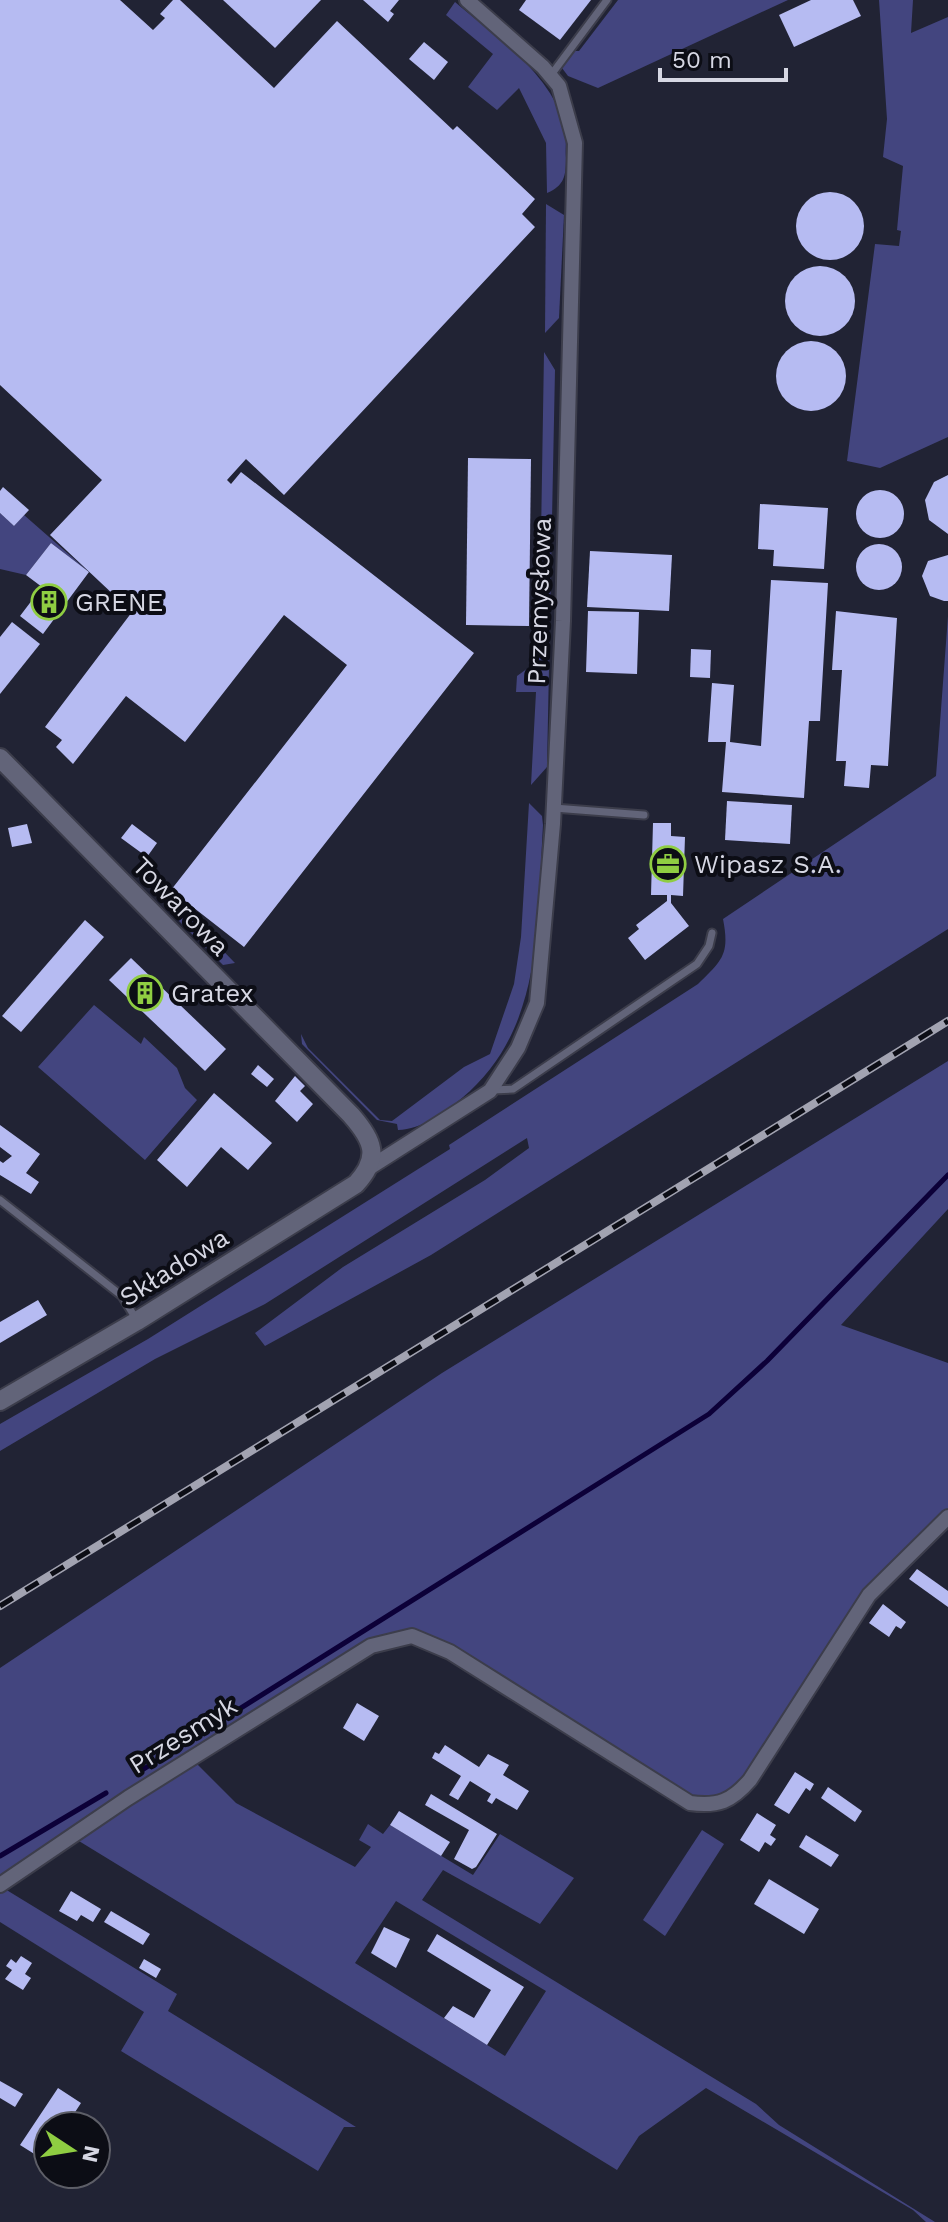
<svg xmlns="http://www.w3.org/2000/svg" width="948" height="2222" font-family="'Work Sans',sans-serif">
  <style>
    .green { fill: #43457f; fill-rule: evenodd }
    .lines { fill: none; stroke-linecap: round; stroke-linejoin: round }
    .stream { stroke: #0c0038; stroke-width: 5 }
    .building { fill: #b6bbf2 }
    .service-casing { stroke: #3c3d4b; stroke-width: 11 }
    .minor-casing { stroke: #3c3d4b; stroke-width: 18 }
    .tertiary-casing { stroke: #3c3d4b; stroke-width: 22 }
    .service { stroke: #626479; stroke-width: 7 }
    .minor { stroke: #626479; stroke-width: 14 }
    .tertiary { stroke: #626479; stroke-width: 18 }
    .rail-casing { stroke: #a2a3b1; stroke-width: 8 }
    .rail { stroke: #0c0d15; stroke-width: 5; stroke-dasharray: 15; stroke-linecap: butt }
    .labels { text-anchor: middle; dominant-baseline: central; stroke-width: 8; stroke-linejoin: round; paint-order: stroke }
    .street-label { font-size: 26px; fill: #d6d7e3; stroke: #0c0d15 }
    .poi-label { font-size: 26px; fill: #d6d7e3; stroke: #0c0d15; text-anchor: start }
  </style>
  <rect width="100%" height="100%" fill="#212334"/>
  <g class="green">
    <polygon points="618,0 788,0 598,88 568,76 562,68 572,51 579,51"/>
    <polygon points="879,0 913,0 911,33 948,17 948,437 880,468 847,461 875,244 899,246 901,231 897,230 903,166 883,157 887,119"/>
    <path d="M455,2C495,36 551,73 565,127C567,137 565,149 566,158C566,176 564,186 547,193L546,143L519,88L497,110L468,87L493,54L446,15Z"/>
    <polygon points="546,204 564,215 559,318 545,333"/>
    <polygon points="544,352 555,370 547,767 531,785 536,692 516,692 517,676 539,660"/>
    <polygon points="0,513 14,526 24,515 89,572 51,543 26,575 0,569"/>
    <path d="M948,616V929L431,1255L265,1346L255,1333L343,1267L485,1180L529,1148L527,1138L265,1304L155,1359L0,1451V1424L148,1339L450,1149L449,1145L698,984C722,960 730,955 723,919L936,776Z"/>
    <path d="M529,803L542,816L543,825C537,923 544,1030 462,1098C444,1113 422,1129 398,1130L397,1124L377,1120L302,1044L301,1034L308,1048L380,1120L392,1121L464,1067L490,1054L514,984L521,937Z"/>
    <polygon points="165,891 235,963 223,965 166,908"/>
    <polygon points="94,1005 141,1044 144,1037 177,1068 185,1088 197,1100 145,1160 38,1067"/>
    <path d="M948,1061V1209L841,1325L948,1363V1524L919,1555L912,1551L866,1606L734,1798L694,1806L457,1650L407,1629L195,1762L236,1803L355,1867L371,1847L359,1840L368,1824L383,1834L390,1825L473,1875L500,1834L574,1878L540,1924L443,1870L422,1900L756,2104L779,2125L935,2222H926L913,2210L706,2088L639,2136L617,2170L74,1838L0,1885V1668L442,1373ZM396,1901L546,1991L505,2056L355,1963Z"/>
    <polygon points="702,1830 724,1844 665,1936 643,1920"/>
    <polygon points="0,1886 177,1994 168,2011 356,2127 344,2127 318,2171 121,2051 144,2012 0,1922"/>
  </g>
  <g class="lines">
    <g class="stream">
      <polyline points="139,1772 709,1414 767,1361 948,1175"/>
      <polyline points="0,1856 106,1793"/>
    </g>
  </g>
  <g class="building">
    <polygon points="0,0 120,0 153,30 165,18 160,14 173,0 180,0 274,88 337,21 453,130 457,126 535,199 522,214 535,227 284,495 246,459 227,480 231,484 241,472 474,653 244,947 171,890 347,665 284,615 185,742 126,696 73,764 56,747 62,740 45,727 132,612 50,535 102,480 0,385"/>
    <polygon points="223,0 321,0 275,48"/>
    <polygon points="363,0 399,0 390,11 394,14 388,22"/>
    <polygon points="526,0 591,0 560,40 519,10"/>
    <polygon points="811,0 853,0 861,16 794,47 779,15"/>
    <polygon points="424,42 448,62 434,80 409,59"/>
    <circle cx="830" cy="226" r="34"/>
    <circle cx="820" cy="301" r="35"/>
    <circle cx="811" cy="376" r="35"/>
    <polygon points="468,458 531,459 529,626 466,625"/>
    <polygon points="948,475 948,534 929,520 925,500 934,482"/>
    <polygon points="3,487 29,510 14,526 0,513 0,491"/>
    <circle cx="880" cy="514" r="24"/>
    <polygon points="760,504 828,508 824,569 773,566 774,550 758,549"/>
    <polygon points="51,543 89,572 43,634 20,616 42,587 26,575"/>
    <circle cx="879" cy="567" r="23"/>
    <polygon points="590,551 672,555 669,611 587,607"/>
    <polygon points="948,555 948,601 944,601 930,596 922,576 928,561"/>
    <polygon points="771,580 828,583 820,721 809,721 804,798 722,792 726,742 708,742 712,683 734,685 730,742 761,746"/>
    <polygon points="588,611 639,612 637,674 586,672"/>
    <polygon points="836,611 897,618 888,766 871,765 869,788 844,786 846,761 836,761 842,670 832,670"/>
    <polygon points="12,622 40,644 0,694 0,637"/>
    <polygon points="691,649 711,650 710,678 690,677"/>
    <polygon points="727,801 792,805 790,844 725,840"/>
    <polygon points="653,823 671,823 671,836 685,837 683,896 671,895 671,903 689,926 645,960 628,938 639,929 636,925 667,901 667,895 651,895"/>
    <polygon points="27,824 32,843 12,847 8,828"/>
    <polygon points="132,824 157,843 147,857 121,838"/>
    <polygon points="85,920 104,937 21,1032 2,1016"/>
    <polygon points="131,958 226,1049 205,1071 109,980"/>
    <polygon points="258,1065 274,1079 267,1087 251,1074"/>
    <polygon points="295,1076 305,1086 300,1091 313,1104 297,1122 275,1101"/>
    <polygon points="214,1093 272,1143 248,1170 221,1147 187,1187 157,1160"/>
    <polygon points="0,1125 40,1154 26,1173 39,1182 31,1194 0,1175 0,1161 3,1163 12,1156 0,1147"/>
    <polygon points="38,1300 47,1315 0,1343 0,1322"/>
    <polygon points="917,1569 948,1591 948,1607 909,1579"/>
    <polygon points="883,1604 906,1622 901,1629 896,1626 889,1637 869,1623"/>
    <polygon points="357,1703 379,1716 364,1741 343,1728"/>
    <polygon points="445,1745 479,1767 488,1754 509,1765 503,1775 529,1791 517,1810 496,1798 492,1804 487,1801 491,1794 470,1781 458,1800 449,1795 461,1776 432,1758 435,1752 439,1754"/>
    <polygon points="795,1772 814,1784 810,1791 806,1788 789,1814 774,1805"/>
    <polygon points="828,1787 862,1811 855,1822 821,1798"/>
    <polygon points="431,1794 497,1834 476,1867 472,1869 454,1859 469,1830 425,1805"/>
    <polygon points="399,1811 450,1842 441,1856 390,1825"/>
    <polygon points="757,1813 776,1825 770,1835 776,1839 771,1846 765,1842 759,1852 740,1840"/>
    <polygon points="806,1835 839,1855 831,1867 799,1847"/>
    <polygon points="769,1879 819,1909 804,1934 754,1904"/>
    <polygon points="71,1891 101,1909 93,1922 81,1915 77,1921 59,1911"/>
    <polygon points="111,1911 150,1934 143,1945 104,1922"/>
    <polygon points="384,1927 410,1939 396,1968 371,1953"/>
    <polygon points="437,1934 524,1987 487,2045 444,2018 453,2006 474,2018 491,1990 427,1951"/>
    <polygon points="21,1956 32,1963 25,1974 31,1978 23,1990 5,1979 12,1970 6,1966 11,1959 16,1963"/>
    <polygon points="144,1959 161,1969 156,1978 139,1968"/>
    <polygon points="0,2081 23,2094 15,2107 0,2098"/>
    <polygon points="58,2088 81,2103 66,2126 48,2126 48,2153 44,2160 20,2145"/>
  </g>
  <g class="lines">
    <defs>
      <g id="service">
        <polyline points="551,75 607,0"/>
        <polyline points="554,808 644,815"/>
        <polyline points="493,1090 513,1089 697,964 709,946 712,933"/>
        <polyline points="0,1200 122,1296 136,1319"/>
      </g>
      <g id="minor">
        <polyline points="369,1168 490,1091 518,1048 537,1003 553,824 563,621 575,143 559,86 543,67 467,0"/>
        <path d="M0,1885L128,1798L371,1646L412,1636L450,1652L690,1803C718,1807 732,1801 750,1780L869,1595L948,1517"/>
      </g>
      <path id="tertiary" d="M0,758L351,1115C373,1140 381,1157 356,1184L137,1321L0,1401"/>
    </defs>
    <use href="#service" class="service-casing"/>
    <use href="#minor" class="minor-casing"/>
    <use href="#tertiary" class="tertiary-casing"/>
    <use href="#service" class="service"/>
    <use href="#minor" class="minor"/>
    <use href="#tertiary" class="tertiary"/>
    <defs>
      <polyline id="rail" points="0,1606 948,1021"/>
    </defs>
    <use href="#rail" class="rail-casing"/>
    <use href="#rail" class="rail"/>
  </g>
  <defs>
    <symbol id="building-ring" viewBox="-11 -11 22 22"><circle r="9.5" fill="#0c0d15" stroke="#8fcd42" stroke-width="1.5"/><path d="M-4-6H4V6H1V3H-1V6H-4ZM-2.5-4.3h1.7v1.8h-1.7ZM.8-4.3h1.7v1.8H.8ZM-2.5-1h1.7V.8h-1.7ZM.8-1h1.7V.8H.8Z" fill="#8fcd42"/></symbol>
    <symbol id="office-ring" viewBox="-11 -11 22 22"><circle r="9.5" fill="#0c0d15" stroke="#8fcd42" stroke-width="1.5"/><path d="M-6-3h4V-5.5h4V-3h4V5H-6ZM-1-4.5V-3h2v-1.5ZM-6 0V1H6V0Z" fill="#8fcd42"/></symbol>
  </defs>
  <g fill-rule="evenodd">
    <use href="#building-ring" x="29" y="582" width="40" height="40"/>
    <use href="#office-ring" x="648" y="844" width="40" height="40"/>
    <use href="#building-ring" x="125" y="973" width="40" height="40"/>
  </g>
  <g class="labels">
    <g class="street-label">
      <text transform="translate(539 601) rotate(-88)">Przemysłowa</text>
      <text transform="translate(181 906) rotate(46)">Towarowa</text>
      <text transform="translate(174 1267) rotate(-32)">Składowa</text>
      <text transform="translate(183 1735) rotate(-32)">Przesmyk</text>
    </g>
    <g class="poi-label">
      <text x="75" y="602">GRENE</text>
      <text x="694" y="864">Wipasz S.A.</text>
      <text x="171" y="993">Gratex</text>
    </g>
  </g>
  <g transform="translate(72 2150) rotate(102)"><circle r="38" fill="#0c0d15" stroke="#5d5e67" stroke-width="2"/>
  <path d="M0-6L14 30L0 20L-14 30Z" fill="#8fcd42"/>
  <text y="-12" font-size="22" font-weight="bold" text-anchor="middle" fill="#d6d7e3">N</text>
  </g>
  <path d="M660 68v12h126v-12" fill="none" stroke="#d6d7e3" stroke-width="4"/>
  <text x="672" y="68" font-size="24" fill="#d6d7e3" stroke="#0c0d15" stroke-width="6" paint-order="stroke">50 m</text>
</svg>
